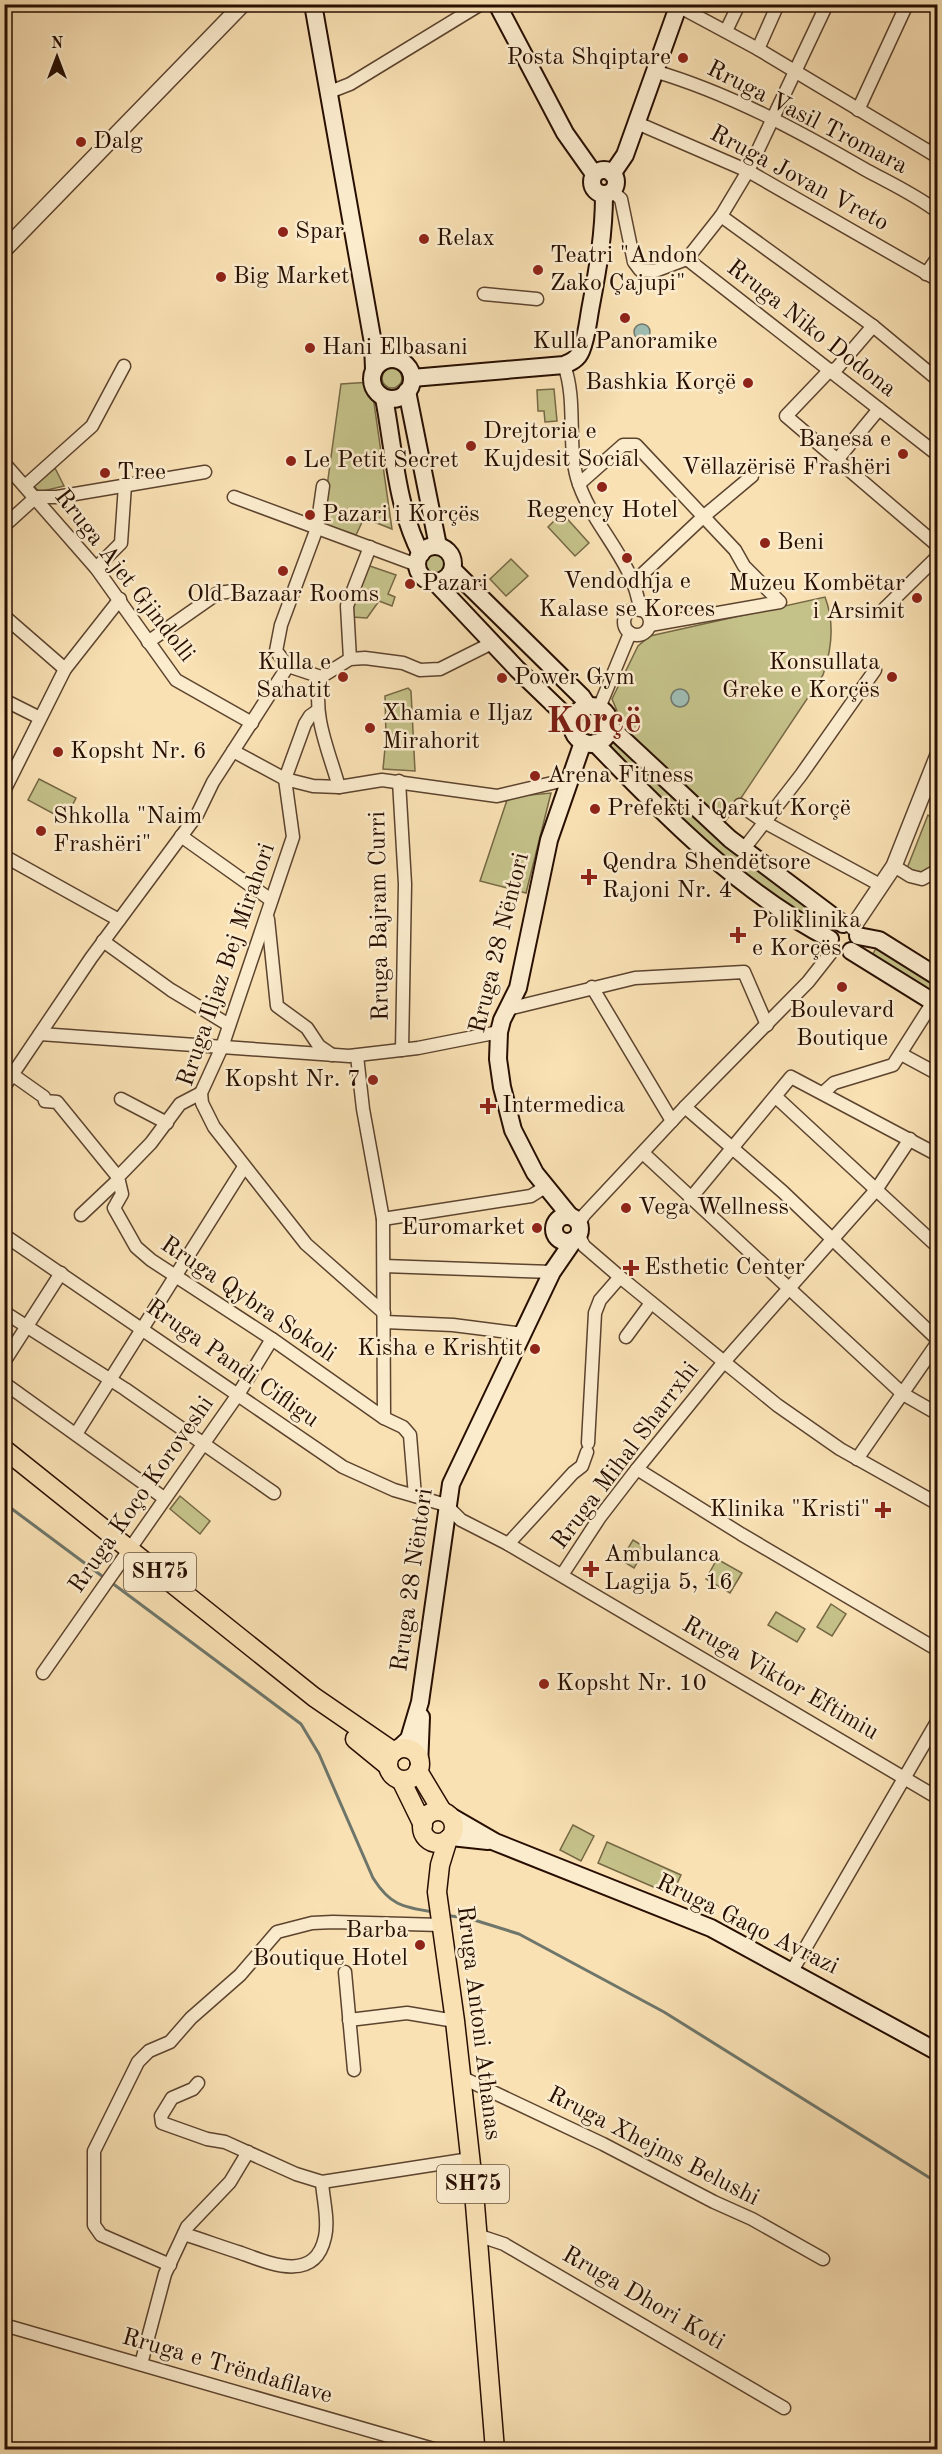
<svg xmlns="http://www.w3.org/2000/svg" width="942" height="2454" font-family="'Old Standard TT',serif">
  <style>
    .green { fill: #c4c189; stroke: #766845; stroke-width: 1.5 }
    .water { fill: #9ebcb2; stroke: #6e766b; stroke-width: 1.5 }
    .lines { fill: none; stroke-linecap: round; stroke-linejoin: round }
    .stream { stroke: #6e766b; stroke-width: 3 }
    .minor-casing { stroke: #5c432e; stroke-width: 15 }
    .tertiary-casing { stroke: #5c432e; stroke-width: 18 }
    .secondary-casing { stroke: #270e01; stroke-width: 20 }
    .primary-casing { stroke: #270e01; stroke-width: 21 }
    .minor { stroke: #fbecce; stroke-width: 12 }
    .tertiary { stroke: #fbecce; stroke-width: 15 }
    .secondary { stroke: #fbecce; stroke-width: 16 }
    .primary { stroke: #f9e1b4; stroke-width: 18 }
    .poi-dot { fill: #8f2418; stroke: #fbecce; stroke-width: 2 }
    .labels { text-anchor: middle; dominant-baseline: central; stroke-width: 5; stroke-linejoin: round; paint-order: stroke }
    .shield { fill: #fbecce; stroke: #67513e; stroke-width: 1.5 }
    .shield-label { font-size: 22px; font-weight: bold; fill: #270e01 }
    .poi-label { font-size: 24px; fill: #270e01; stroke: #fbecce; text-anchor: start }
    .street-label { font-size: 24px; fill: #270e01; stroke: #fbecce }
    .town-label { font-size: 36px; font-weight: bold; fill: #7a1f14; stroke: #fbecce }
  </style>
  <rect width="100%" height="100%" fill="#f9e1b4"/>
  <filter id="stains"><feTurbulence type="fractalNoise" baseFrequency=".00333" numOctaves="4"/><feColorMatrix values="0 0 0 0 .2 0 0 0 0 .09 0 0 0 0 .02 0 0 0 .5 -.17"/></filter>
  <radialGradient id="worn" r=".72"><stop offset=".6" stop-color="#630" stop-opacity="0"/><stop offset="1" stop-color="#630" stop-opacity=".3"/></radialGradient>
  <g class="green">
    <circle cx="392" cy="378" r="10"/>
    <polygon points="371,382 392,529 364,518 356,535 322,523 341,384"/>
    <polygon points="554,389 557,421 545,422 544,411 538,411 537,390"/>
    <polygon points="55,468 64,486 39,492 34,486"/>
    <polygon points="562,513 589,543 575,556 548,527"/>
    <circle cx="435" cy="563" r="10"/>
    <polygon points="511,559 528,576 506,596 490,579"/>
    <polygon points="367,565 396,575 388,594 395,597 392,606 379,601 367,618 351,617 355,588"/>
    <path d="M825,597C835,623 832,649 823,675L723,825L626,732L612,699L638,646L650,636Z"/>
    <polygon points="408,688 411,691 415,771 383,769 386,738 385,696"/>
    <polygon points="611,730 838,923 828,937 736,874 598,745"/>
    <polygon points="39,779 76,798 65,820 28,800"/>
    <polygon points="551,793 526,893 480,881 508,797"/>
    <polygon points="928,815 937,822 937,860 926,874 906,871"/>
    <polygon points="879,943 937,980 937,1002 870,959"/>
    <polygon points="180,1496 210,1521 200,1534 170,1509"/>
    <polygon points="633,1540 646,1548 634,1568 621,1560"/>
    <polygon points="717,1559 742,1573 730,1593 706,1579"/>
    <polygon points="831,1604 846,1614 832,1636 817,1627"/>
    <polygon points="776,1612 805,1629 797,1642 768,1625"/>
    <polygon points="573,1825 594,1836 581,1861 560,1850"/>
    <polygon points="607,1842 681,1875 672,1895 598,1863"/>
  </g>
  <g class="water">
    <circle cx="642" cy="332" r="8"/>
    <circle cx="680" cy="698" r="9"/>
  </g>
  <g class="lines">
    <g class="stream">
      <polyline points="4,1503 106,1579"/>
      <path d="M112,1583L301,1724L319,1754L373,1878C390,1905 402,1907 433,1912"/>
      <polyline points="445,1915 471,1919 519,1934 664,2012 938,2183"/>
    </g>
    <defs>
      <g id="minor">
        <polyline points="936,4 938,5"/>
        <polyline points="678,6 758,49 938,157"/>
        <polyline points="726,31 739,4"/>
        <polyline points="758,49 778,4"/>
        <path d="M654,71C729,93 799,131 866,170C890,183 916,195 938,212"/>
        <polyline points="327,93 350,84 481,4"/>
        <polyline points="858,110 907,4"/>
        <polyline points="637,123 748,171 938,280"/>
        <polyline points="933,154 938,139"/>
        <polyline points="612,191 621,199 634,262 640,270 655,271 687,259"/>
        <polyline points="721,216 873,326 938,380"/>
        <polyline points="687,259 938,455"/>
        <polyline points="687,259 721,216 748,171 827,4"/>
        <polyline points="926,274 938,257"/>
        <polyline points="484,294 537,299"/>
        <polyline points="873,326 837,368 828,372 786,416 938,546"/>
        <path d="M564,365C577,400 567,442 577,478C591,526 634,559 640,610"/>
        <polyline points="837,460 879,409"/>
        <polyline points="4,463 96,568 176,680 252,723"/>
        <polyline points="579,484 623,445 636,445 735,550 744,566 780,602 650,625"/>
        <polyline points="25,486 92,426 124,366"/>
        <polyline points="323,486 317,528 281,625 276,651 288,666 321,677 350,659 365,658 403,663 420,670 440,669 492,643"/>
        <polyline points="234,497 417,565"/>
        <polyline points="4,526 36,497 57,497 205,472"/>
        <polyline points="96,568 121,543 125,485"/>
        <polyline points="635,581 703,517 752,476"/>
        <circle cx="637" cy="622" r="13"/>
        <polyline points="883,610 938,556"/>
        <polyline points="4,616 65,669"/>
        <polyline points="148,642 218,593 234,591"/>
        <polyline points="350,659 347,606 370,547"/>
        <path d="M321,677C311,714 329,751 339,787"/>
        <polyline points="4,700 40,718"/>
        <polyline points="599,708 630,633"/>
        <polyline points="317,711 310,716 305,724 285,779 293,837 222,1047 201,1093 202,1103 214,1127 306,1244 384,1313"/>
        <polyline points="233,751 285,779 313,786 339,787 382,780 497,796 569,779"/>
        <polyline points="399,781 405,884 402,1050"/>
        <polyline points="4,791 65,669 120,599"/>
        <polyline points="740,805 766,823 882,886"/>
        <polyline points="181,836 271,900"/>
        <polyline points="743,850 801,775 875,670"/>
        <polyline points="4,856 119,920"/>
        <polyline points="894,866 910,876 922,879 938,870"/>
        <polyline points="268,919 277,1006 307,1028 319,1046 332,1055"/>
        <polyline points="103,941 171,990 229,1025"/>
        <polyline points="592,987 672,1121"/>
        <polyline points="508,1009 635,978 744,972 767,1025"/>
        <polyline points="40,1034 349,1056 418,1048 499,1032"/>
        <polyline points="901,1054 938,1074"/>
        <polyline points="357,1056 363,1109 383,1219 384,1418 403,1427 410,1435 415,1496"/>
        <polyline points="13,1075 44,1097 45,1101 57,1102 118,1177"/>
        <polyline points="4,1087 91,958 197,815 213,782 288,666"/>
        <polyline points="201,1093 180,1104 151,1143 118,1177 122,1194 114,1208 136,1247 151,1260 272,1339 384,1418"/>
        <polyline points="823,1093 834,1083 893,1065 933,1002"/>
        <polyline points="776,1097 938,1247"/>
        <polyline points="121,1099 167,1123"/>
        <polyline points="685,1107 783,1192 938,1340"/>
        <polyline points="643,1153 903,1394 938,1414"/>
        <polyline points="690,1199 791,1077 938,1155"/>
        <polyline points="81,1215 118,1180"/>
        <polyline points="383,1219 531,1196 545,1187"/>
        <polyline points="579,1223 584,1215 685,1107 808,982 834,949"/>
        <polyline points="4,1235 343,1467 394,1490 446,1505 461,1520 508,1544 938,1798"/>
        <polyline points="579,1236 584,1246 620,1277 777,1405 840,1449 938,1504"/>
        <polyline points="384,1266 552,1272"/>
        <polyline points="4,1312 125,1389 274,1493"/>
        <polyline points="385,1322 453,1325 524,1334"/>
        <polyline points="626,1337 651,1303"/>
        <polyline points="4,1362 61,1273"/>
        <polyline points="4,1383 164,1498"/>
        <polyline points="76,1434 244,1167"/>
        <polyline points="588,1443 595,1313 600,1300 620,1277"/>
        <polyline points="857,1459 938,1342"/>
        <polyline points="637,1469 741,1534 938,1650"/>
        <polyline points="508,1544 573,1473 582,1466 587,1452"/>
        <polyline points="562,1575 600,1517 637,1469 723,1363 876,1190 910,1139"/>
        <polyline points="43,1673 239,1393 272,1339"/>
        <polyline points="792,1971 938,1720"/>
        <polyline points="345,1972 354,2070"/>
        <polyline points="349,2020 407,2013 455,2021"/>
        <polyline points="461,2077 603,2144 714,2202 752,2219 823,2259"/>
        <polyline points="198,2083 193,2089 172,2098 161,2116 162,2123 207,2139 225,2142 296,2174 322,2182 470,2159"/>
        <path d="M184,2234C203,2240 222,2247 241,2253C271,2264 315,2283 325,2237C329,2220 323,2199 322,2182"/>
        <polyline points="477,2235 504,2244 784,2408"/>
        <polyline points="170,2265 101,2235 94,2225 94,2151 138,2062 149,2051 170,2042 191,2018 240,1975 277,1932 312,1923 333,1922 441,1925"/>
        <polyline points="4,2325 437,2450"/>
        <polyline points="141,2364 165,2274 187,2227 230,2182 248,2152"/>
      </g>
      <g id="tertiary">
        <polyline points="4,250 243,4"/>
        <polyline points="853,927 894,866 938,755"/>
      </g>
      <g id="secondary">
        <polyline points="313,4 373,343 374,369"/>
        <polyline points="497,4 565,133 594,174"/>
        <circle cx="604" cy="182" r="12"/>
        <polyline points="612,174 625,155 679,4"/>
        <circle cx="392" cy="379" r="20"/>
        <path d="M412,378L564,365C571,362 578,359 581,351C587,337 588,320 591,305C598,268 604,233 604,195"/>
        <polyline points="407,391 438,546"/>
        <path d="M384,398C394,449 396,506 421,554"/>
        <circle cx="435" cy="564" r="18"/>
        <polyline points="453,570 582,697 588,706"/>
        <polyline points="435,582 517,669 572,722"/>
        <circle cx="591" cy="725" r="19"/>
        <polyline points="610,727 730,839 843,924"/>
        <path d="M595,743C665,816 740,892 830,939"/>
        <polyline points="858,936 879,940 938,977"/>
        <polyline points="851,951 938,1005"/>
        <circle cx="567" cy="1229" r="13"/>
        <polyline points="570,1216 535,1173 513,1130 502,1087 498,1059 499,1032 502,1020 518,988 549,840 583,742"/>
        <polyline points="397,1750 409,1739 420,1702 451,1484 552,1272 574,1240"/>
        <polyline points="419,1767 421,1717"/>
        <polyline points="450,1816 495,1842 711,1928 938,2052"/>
        <polyline points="451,1837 488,1841"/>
      </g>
      <g id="primary">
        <polyline points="4,1449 314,1697 394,1752"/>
        <polyline points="355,1739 388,1766"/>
        <circle cx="404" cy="1764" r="16"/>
        <polyline points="418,1771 442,1811"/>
        <polyline points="401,1780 423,1825"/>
        <circle cx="438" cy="1827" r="16"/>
        <polyline points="448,1839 440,1865 437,1892 455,2021 474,2192 495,2450"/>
      </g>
    </defs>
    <use href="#minor" class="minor-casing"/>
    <use href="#tertiary" class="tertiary-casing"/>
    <use href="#secondary" class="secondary-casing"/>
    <use href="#primary" class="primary-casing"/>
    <use href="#minor" class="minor"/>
    <use href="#tertiary" class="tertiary"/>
    <use href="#secondary" class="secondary"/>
    <use href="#primary" class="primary"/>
  </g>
  <g class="poi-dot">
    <circle cx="683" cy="58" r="6"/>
    <circle cx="81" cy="142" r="6"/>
    <circle cx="283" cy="232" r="6"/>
    <circle cx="424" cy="239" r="6"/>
    <circle cx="538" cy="270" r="6"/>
    <circle cx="221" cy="277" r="6"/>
    <circle cx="625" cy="318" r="6"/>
    <circle cx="310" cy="348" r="6"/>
    <circle cx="748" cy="383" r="6"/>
    <circle cx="471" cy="446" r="6"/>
    <circle cx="903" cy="454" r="6"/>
    <circle cx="291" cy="461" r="6"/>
    <circle cx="105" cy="473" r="6"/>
    <circle cx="602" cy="487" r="6"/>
    <circle cx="310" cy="515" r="6"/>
    <circle cx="765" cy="543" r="6"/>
    <circle cx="627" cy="558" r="6"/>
    <circle cx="283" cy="571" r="6"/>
    <circle cx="410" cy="584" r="6"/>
    <circle cx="917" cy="598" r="6"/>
    <circle cx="343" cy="677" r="6"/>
    <circle cx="892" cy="677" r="6"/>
    <circle cx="502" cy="678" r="6"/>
    <circle cx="370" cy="728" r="6"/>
    <circle cx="58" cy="752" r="6"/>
    <circle cx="535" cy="776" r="6"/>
    <circle cx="595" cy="809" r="6"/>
    <circle cx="41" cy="831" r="6"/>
    <path d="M586 868h6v6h6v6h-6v6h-6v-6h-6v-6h6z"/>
    <path d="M735 926h6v6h6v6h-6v6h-6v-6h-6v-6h6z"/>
    <circle cx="842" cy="987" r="6"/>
    <circle cx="373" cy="1080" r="6"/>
    <path d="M485 1097h6v6h6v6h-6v6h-6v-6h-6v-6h6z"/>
    <circle cx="626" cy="1208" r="6"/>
    <circle cx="537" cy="1228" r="6"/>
    <path d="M628 1259h6v6h6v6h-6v6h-6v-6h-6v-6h6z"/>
    <circle cx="535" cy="1349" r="6"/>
    <path d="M880 1501h6v6h6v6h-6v6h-6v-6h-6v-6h6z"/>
    <path d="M588 1560h6v6h6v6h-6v6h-6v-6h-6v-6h6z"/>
    <circle cx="544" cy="1684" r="6"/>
    <circle cx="420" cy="1945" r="6"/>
  </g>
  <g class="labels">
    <g class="shield">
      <rect x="124" y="1553" width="72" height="38" rx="4.5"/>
      <rect x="437" y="2165" width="72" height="38" rx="4.5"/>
    </g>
    <g class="shield-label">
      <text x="160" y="1572">SH75</text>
      <text x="473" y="2184">SH75</text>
    </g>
    <g class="poi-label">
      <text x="671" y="58" text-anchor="end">Posta Shqiptare</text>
      <text x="93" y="142">Dalg</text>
      <text x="295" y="232">Spar</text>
      <text x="436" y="239">Relax</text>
      <text x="550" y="256">Teatri "Andon<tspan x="550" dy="28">Zako Çajupi"</tspan></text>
      <text x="233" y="277">Big Market</text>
      <text x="625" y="342" text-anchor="middle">Kulla Panoramike</text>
      <text x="322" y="348">Hani Elbasani</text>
      <text x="736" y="383" text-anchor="end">Bashkia Korçë</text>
      <text x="483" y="432">Drejtoria e<tspan x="483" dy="28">Kujdesit Social</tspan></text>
      <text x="891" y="440" text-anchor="end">Banesa e<tspan x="891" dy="28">Vëllazërisë Frashëri</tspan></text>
      <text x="303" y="461">Le Petit Secret</text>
      <text x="117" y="473">Tree</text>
      <text x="602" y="511" text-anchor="middle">Regency Hotel</text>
      <text x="322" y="515">Pazari i Korçës</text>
      <text x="777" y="543">Beni</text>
      <text x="627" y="582" text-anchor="middle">Vendodhja e<tspan x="627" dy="28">Kalase se Korces</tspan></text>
      <text x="422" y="584">Pazari</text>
      <text x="905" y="584" text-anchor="end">Muzeu Kombëtar<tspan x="905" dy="28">i Arsimit</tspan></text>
      <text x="283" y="595" text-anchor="middle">Old Bazaar Rooms</text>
      <text x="331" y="663" text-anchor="end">Kulla e<tspan x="331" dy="28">Sahatit</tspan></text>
      <text x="880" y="663" text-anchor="end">Konsullata<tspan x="880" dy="28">Greke e Korçës</tspan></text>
      <text x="514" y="678">Power Gym</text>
      <text x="382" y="714">Xhamia e Iljaz<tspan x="382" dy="28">Mirahorit</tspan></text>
      <text x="70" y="752">Kopsht Nr. 6</text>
      <text x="547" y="776">Arena Fitness</text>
      <text x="607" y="809">Prefekti i Qarkut Korçë</text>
      <text x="53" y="817">Shkolla "Naim<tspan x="53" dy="28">Frashëri"</tspan></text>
      <text x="602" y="863">Qendra Shendëtsore<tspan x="602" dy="28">Rajoni Nr. 4</tspan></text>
      <text x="752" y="921">Poliklinika<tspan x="752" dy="28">e Korçës</tspan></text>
      <text x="842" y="1011" text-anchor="middle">Boulevard<tspan x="842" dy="28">Boutique</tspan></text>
      <text x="361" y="1080" text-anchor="end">Kopsht Nr. 7</text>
      <text x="502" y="1106">Intermedica</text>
      <text x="638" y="1208">Vega Wellness</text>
      <text x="525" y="1228" text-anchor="end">Euromarket</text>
      <text x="644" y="1268">Esthetic Center</text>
      <text x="523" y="1349" text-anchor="end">Kisha e Krishtit</text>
      <text x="870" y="1510" text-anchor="end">Klinika "Kristi"</text>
      <text x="604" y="1555">Ambulanca<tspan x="604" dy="28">Lagija 5, 16</tspan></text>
      <text x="556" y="1684">Kopsht Nr. 10</text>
      <text x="408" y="1931" text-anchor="end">Barba<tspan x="408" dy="28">Boutique Hotel</tspan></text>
    </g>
    <g class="street-label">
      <text transform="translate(807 118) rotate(27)">Rruga Vasil Tromara</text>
      <text transform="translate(799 179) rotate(28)">Rruga Jovan Vreto</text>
      <text transform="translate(811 329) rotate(38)">Rruga Niko Dodona</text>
      <text transform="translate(124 576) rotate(52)">Rruga Ajet Gjindolli</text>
      <text transform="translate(380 916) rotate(-91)">Rruga Bajram Curri</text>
      <text transform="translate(500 943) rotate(-76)">Rruga 28 Nëntori</text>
      <text transform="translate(227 965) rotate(-71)">Rruga Iljaz Bej Mirahori</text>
      <text transform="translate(248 1300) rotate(34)">Rruga Qybra Sokoli</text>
      <text transform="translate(232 1364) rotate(35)">Rruga Pandi Cifligu</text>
      <text transform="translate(626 1456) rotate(-53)">Rruga Mihal Sharrxhi</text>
      <text transform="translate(142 1495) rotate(-55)">Rruga Koço Koroveshi</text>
      <text transform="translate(413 1580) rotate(-82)">Rruga 28 Nëntori</text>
      <text transform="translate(780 1679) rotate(30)">Rruga Viktor Eftimiu</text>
      <text transform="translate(747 1925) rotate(26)">Rruga Gaqo Avrazi</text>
      <text transform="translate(478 2023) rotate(83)">Rruga Antoni Athanas</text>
      <text transform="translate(653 2147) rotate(27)">Rruga Xhejms Belushi</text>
      <text transform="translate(643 2299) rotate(30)">Rruga Dhori Koti</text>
      <text transform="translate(227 2367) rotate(16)">Rruga e Trëndafilave</text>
    </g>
    <g class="town-label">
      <text x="594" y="723">Korçë</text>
    </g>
  </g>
  <rect width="942" height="2454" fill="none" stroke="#f9e1b4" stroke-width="24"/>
  <rect x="6" y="6" width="930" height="2442" fill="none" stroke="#270e01" stroke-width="3"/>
  <rect x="12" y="12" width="918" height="2430" fill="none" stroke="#270e01" stroke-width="1.5"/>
  <g transform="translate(57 57)" stroke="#fbecce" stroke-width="4.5" paint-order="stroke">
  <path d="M0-4.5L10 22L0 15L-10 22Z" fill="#270e01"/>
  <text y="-9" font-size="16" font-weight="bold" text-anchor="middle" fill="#270e01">N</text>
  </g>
  <rect width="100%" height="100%" filter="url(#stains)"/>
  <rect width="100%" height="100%" fill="url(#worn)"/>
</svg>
